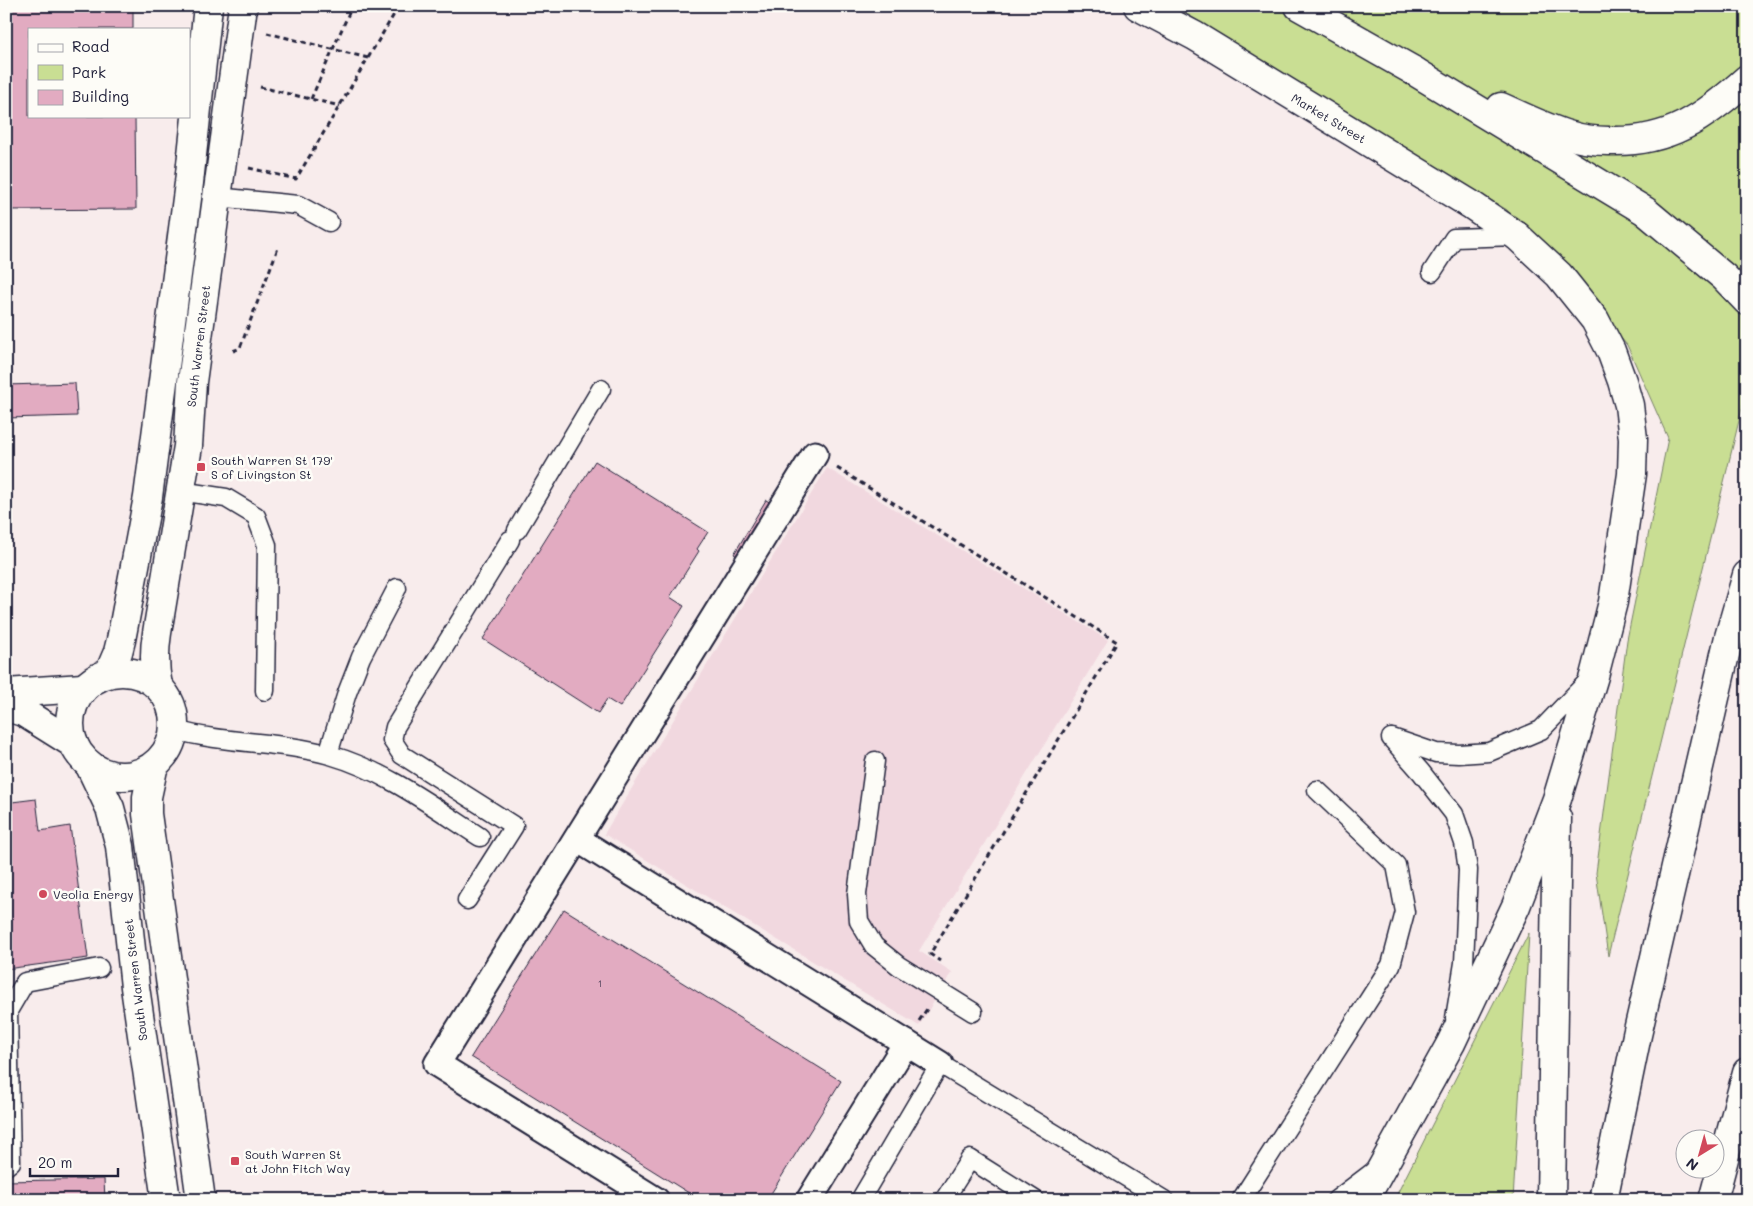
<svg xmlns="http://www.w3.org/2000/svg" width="1753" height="1206" font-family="Mali,sans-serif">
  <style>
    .built { fill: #f1d8df }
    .green { fill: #c9de93; stroke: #768067 }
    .building { fill: #e2abc1; stroke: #22223b }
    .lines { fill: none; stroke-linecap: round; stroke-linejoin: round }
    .service-casing { stroke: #22223b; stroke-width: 21 }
    .pedestrian-casing { stroke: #22223b; stroke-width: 29 }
    .primary-casing { stroke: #22223b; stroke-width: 31 }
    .motorway-casing { stroke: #22223b; stroke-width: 31 }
    .path { stroke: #22223b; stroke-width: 3; stroke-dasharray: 5 4; stroke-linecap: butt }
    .service { stroke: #fdfcf7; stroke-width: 18 }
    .pedestrian { stroke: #fdfcf7; stroke-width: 25 }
    .primary { stroke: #fdfcf7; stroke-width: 28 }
    .motorway { stroke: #fdfcf7; stroke-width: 28 }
    .poi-dot { fill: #d1495b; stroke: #fdfcf7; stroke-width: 2 }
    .labels { text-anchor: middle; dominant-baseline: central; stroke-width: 5; stroke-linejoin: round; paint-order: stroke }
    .number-label { font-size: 10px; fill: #52445c }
    .street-label { font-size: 12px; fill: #22223b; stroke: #fdfcf7 }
    .poi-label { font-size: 12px; fill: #22223b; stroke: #fdfcf7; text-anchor: start }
  </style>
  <rect width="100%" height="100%" fill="#f8ecec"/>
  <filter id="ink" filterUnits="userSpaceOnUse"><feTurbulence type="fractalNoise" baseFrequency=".02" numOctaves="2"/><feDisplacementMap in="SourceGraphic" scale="10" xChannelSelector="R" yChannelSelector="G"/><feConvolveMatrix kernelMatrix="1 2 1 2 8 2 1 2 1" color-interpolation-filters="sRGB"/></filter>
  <g filter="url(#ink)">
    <polygon class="built" points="827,468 1108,640 919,951 952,972 919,1026 604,834"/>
    <g class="green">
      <polygon points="1174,6 1747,6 1747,388 1608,956 1596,873 1627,640 1668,438 1627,345 1507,210"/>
      <polygon points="1529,933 1513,1200 1394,1200"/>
    </g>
    <g class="building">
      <polygon points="6,6 133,6 133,29 29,29 29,116 135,116 136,209 6,210"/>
      <polygon points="75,383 77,416 6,418 6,385"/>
      <polygon points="595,461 708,532 697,549 699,551 670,597 684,606 620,707 607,699 598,713 483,639"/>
      <polygon points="766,500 776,506 743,560 734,554"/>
      <polygon points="6,774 8,774 12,802 36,799 40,831 70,826 88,958 6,969"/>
      <polygon points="564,909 841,1081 767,1200 700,1200 471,1057"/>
      <polygon points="104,1179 105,1200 6,1200 6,1181"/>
      <polygon points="383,1191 404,1200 378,1200"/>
    </g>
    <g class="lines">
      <defs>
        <g id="service">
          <polyline points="217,197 298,205 329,222"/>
          <polyline points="1432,272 1454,238 1517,236"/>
          <polyline points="180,491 226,498 256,516 267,545 265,691"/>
          <polyline points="517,530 601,389"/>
          <path d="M175,730C225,744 280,741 330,755C386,771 432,806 480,837"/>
          <polyline points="1391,738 1421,772 1454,814 1464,843 1468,870 1464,963 1455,1018"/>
          <polyline points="1392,738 1436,753 1459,754 1489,752 1541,730 1590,679"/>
          <polyline points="328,754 347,693 361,657 397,588"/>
          <polyline points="875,761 857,894 859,921 874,946 899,966 973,1012"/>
          <polyline points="467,900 514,826 402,755 392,740 395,727 510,540"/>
          <polyline points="6,1166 11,1162 8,1011 25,982 99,968"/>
          <polyline points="860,1200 940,1064 1164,1200"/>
          <polyline points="944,1200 970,1159 1035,1200"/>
          <polyline points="1241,1200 1391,965 1405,912 1396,865 1317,790"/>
          <polyline points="1336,1200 1377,1169"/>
        </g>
        <g id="pedestrian">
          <polyline points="577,839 940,1064"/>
          <polyline points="656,1200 437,1064 815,454"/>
          <polyline points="809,1200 906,1043"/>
        </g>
        <g id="primary">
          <polyline points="1138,6 1195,36 1470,204 1517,236"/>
          <polyline points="1299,6 1414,71"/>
          <circle cx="122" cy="724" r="52"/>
          <polyline points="109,673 118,652 121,640 148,497 189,183 208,6"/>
          <path d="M158,686C154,667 154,651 157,633L188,446L192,382L243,6"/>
          <polyline points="6,693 83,688"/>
          <polyline points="6,707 23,712 74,744"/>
          <polyline points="90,766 110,808 120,846 135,987 166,1200"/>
          <polyline points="153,769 147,797 147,814 201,1200"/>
        </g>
        <g id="motorway">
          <polyline points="1414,71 1645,211 1724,277 1747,301"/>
          <path d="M1501,107C1523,117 1545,128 1568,135C1581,139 1595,141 1609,141C1669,143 1705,117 1747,79"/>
          <polyline points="1364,1200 1451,1043 1516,906 1557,799 1594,676 1613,602 1632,474 1633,439 1629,405 1622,381 1611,351 1595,320 1559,275 1517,236"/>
          <polyline points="1551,1200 1557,818"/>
          <polyline points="1603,1200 1637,1035 1729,637 1747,575"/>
          <polyline points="1713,1200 1747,1072"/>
        </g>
      </defs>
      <use href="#service" class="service-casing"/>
      <use href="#pedestrian" class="pedestrian-casing"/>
      <use href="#primary" class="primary-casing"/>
      <use href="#motorway" class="motorway-casing"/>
      <g class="path">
        <polyline points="267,33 368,58"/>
        <polyline points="260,87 340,106"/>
        <polyline points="311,99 352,6"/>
        <polyline points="249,168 296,179 399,6"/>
        <polyline points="233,351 240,348 278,248"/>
        <polyline points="837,468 1117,642 930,954 940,961"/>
        <polyline points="919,1021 927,1009"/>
      </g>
      <use href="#service" class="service"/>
      <use href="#pedestrian" class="pedestrian"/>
      <use href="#primary" class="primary"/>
      <use href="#motorway" class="motorway"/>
    </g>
  </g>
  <g class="poi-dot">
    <rect x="196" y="462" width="10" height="10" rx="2.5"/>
    <circle cx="43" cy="894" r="5"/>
    <rect x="230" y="1156" width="10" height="10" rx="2.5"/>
  </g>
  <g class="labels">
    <g class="number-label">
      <text x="600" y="983">1</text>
    </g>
    <g class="street-label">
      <text transform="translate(1329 118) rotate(31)">Market Street</text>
      <text transform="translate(198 346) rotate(-83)">South Warren Street</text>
      <text transform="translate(135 980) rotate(-97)">South Warren Street</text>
    </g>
    <g class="poi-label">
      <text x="211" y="460">South Warren St 179'<tspan x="211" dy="14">S of Livingston St</tspan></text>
      <text x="53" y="894">Veolia Energy</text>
      <text x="245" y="1154">South Warren St<tspan x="245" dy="14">at John Fitch Way</tspan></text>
    </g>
  </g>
  <rect width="1753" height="1206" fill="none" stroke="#fdfcf7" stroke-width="25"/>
  <rect x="12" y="12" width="1728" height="1181" fill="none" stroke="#22223b" stroke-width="2" filter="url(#ink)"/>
  <rect x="28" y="28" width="162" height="90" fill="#fdfcf7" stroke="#a5a5ac"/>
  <rect x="38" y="44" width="25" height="8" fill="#fdfcf7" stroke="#a5a5ac"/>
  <text x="72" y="52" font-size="15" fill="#22223b">Road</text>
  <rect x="38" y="65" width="25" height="15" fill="#c9de93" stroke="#a5a5ac"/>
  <text x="72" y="78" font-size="15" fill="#22223b">Park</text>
  <rect x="38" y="90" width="25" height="15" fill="#e2abc1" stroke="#a5a5ac"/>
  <text x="72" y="102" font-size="15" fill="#22223b">Building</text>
  <g transform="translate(1700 1154) rotate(217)"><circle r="24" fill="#fdfcf7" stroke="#a5a5ac"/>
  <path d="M0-4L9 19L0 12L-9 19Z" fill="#d1495b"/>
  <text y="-8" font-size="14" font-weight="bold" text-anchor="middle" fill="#22223b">N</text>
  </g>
  <path d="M30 1168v8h88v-8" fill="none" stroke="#22223b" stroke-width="2.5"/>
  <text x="38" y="1168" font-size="15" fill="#22223b" stroke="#fdfcf7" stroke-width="4" paint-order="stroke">20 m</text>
</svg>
